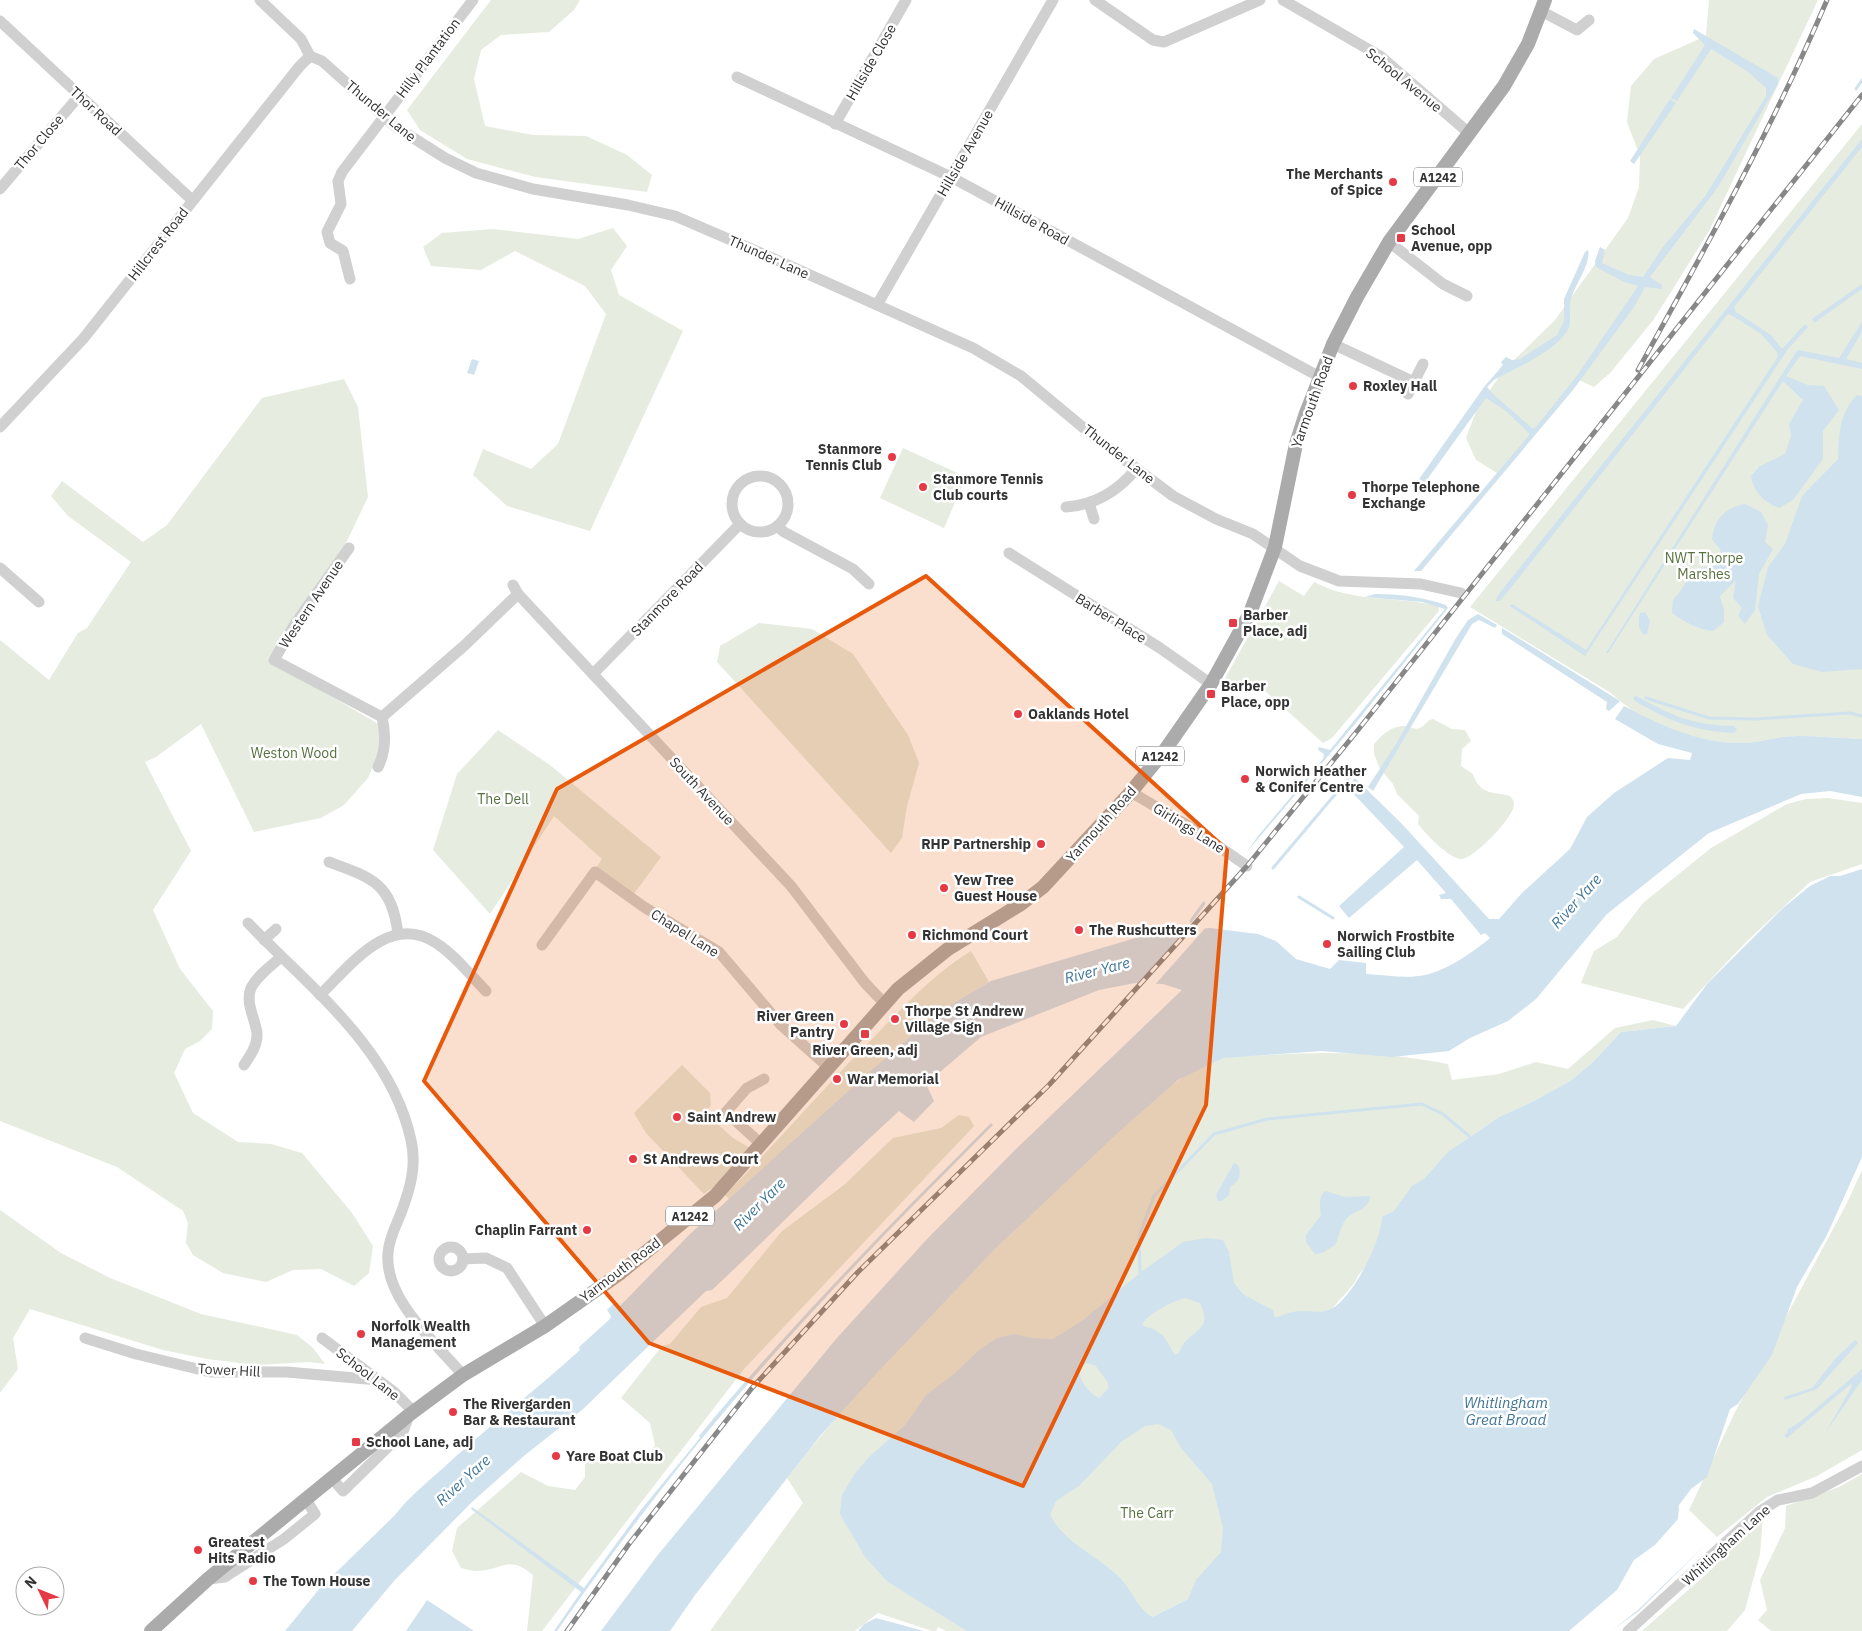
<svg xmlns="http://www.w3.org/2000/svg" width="1862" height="1631" font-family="'IBM Plex Sans',sans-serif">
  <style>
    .green { fill: #e6ecdf }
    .water { fill: #cfe2ee; fill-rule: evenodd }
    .pier { fill: #fff }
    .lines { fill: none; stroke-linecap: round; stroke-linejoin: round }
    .stream { stroke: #cfe2ee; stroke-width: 3 }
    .minor { stroke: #d0d0d0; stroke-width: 11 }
    .major { stroke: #ababab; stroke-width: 14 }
    .rail-casing { stroke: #888; stroke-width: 5 }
    .rail { stroke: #fff; stroke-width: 3; stroke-dasharray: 9; stroke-linecap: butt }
    .marked { fill: #e8590c; fill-opacity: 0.2; stroke: #e8590c; stroke-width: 4; stroke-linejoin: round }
    .poi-dot { fill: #e63946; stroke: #fff; stroke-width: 2 }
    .labels { text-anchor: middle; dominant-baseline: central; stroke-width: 5; stroke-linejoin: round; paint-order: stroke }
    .shield { fill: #fff; stroke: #707070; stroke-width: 1 }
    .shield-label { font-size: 12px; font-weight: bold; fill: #333 }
    .street-label { font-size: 14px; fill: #333; stroke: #fff }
    .poi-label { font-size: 14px; font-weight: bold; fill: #333; stroke: #fff; text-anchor: start }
    .park-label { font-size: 14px; fill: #56703f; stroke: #fff }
    .water-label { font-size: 15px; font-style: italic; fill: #3f7597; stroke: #fff }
  </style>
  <rect width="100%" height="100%" fill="#fff"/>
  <g class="green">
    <polygon points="491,0 580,0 574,10 549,32 501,35 481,50 474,79 485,126 533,135 586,136 627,155 652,175 647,192 535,177 467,159 420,130 407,110"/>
    <polygon points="1709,0 1818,0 1709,231 1654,319 1611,372 1594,387 1579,380 1497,473 1476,460 1466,438 1477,409 1503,371 1555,320 1628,218 1639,187 1640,156 1627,122 1631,86 1654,59 1706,36"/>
    <path d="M1862,124V739C1840,738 1819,736 1797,736C1779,736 1762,742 1744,743C1698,744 1644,725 1611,693L1470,607Z"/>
    <polygon points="613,228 627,246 611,270 619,295 683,331 590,531 507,506 473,475 483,449 531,469 558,444 606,314 585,286 515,251 481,270 431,266 423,247 442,233 493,229 578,239"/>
    <polygon points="344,379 358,407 368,497 346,543 268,659 380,725 382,741 376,759 368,778 344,805 321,818 254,832 201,724 156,757 145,762 191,851 153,910 180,969 213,1011 212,1029 200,1041 185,1049 174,1073 193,1113 238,1142 271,1144 302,1153 352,1213 373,1246 369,1273 354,1286 321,1269 293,1270 266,1282 223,1273 193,1255 186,1243 188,1223 183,1211 117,1167 0,1121 0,640 49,680 78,633 87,628 131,562 68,516 51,496 62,481 143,542 167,525 262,398"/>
    <polygon points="903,448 966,477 944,528 880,498"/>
    <path d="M1279,581L1304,596L1314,582C1354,603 1396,596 1439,606V611L1332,738L1323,743L1256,683L1223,682Z"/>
    <polygon points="759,623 812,629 853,654 908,735 919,763 907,806 902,838 891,853 717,662 720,646"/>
    <path d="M1433,719L1452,729L1465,730L1471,741L1462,749L1461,766L1473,774C1482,804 1512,786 1514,803C1516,816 1475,857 1462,859C1450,860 1425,833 1418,824L1419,816L1397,794L1393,784L1380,769L1374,754V744C1382,735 1391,726 1404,726C1410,727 1414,730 1420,728C1426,725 1427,720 1433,719Z"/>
    <polygon points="498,730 550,765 661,857 633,895 596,868 602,859 554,816 490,914 433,850 457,774"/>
    <polygon points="1828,798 1862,803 1862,864 1810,882 1743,945 1683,1009 1581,983 1594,951 1617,937 1643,903 1711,848 1787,804 1806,799"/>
    <path d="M971,951L989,982L940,1011L729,1199L725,1195C777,1143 825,1086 877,1034C908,1002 933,975 971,951Z"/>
    <path d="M1653,1020L1676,1026L1621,1032L1592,1063L1570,1081L1532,1102L1499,1117L1467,1139L1358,1276C1353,1288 1340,1298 1332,1309L1221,1552L1188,1599L1152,1617L1118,1631H946L938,1627L936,1631H932L878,1613L855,1631H710L803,1503L787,1478C874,1367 975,1267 1077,1170C1117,1133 1170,1075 1222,1058C1236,1054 1254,1056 1268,1055C1329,1051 1388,1052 1448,1064L1452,1080L1499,1074L1536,1062L1568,1069L1615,1028Z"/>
    <polygon points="682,1065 710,1093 711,1105 705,1113 733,1138 750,1148 722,1180 704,1194 646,1133 634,1113"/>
    <path d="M959,1115L969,1117L974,1126L744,1369L542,1631H527L533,1575C508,1554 503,1570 477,1571C472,1571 466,1569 461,1568L452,1551L457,1528L521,1472L548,1486L575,1490L585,1477V1464C599,1449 603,1457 618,1460C627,1461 638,1458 647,1458L655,1445L650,1423L621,1398L662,1346L670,1344L701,1307L727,1298L782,1231L844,1185L893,1138L941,1128Z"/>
    <polygon points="1862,1170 1862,1450 1817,1476 1767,1497 1717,1537 1689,1510 1735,1412 1847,1203"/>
    <polygon points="0,1210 61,1253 110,1278 201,1314 297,1335 313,1348 325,1364 308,1362 256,1365 207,1359 163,1350 30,1309 13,1338 18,1369 0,1393"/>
    <polygon points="1862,1474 1862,1631 1771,1631 1758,1620 1767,1610 1760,1580 1785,1528 1786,1506 1839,1487"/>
    <polygon points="1763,1517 1760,1554 1745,1610 1727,1631 1642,1631 1712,1569"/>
  </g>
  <g class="water">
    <path d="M1694,29L1778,78V84L1718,187L1650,277L1662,285V289L1645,287L1634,307L1573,390L1421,571H1414L1530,434L1506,411L1486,398L1423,485L1417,482L1484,387L1503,365L1501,362L1506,357L1512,360L1520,359L1557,335L1564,321V299L1585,252L1588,250C1591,262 1578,281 1573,293C1567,306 1572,316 1569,327C1561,349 1514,369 1494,380L1487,387L1494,395L1532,428H1535L1576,377L1638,286L1622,281L1596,267L1595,261L1600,247L1605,250L1602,263L1629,275L1643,277L1663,247L1706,195L1766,96V88L1747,71L1711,49L1677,101L1671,98L1705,45L1693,33Z"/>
    <polygon points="1670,99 1676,103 1634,164 1630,161"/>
    <polygon points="1862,139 1862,147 1734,307 1736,312 1771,335 1782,349 1805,324 1808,327 1788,349 1585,656 1510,606 1512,604 1586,650 1777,358 1778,353 1760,333 1731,315 1728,314 1510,589 1500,601 1496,601 1498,595"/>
    <polygon points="1862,284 1862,289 1814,323 1812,319"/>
    <path d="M1862,322V331L1846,359L1862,363V369L1800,356L1786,376L1808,385L1824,386L1839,410L1823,431V459L1793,500L1779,508C1763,502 1754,492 1751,476L1760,466L1785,454L1791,436L1789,424L1803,400L1783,381L1608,653H1606L1796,352L1798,350L1839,358Z"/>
    <polygon points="472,359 479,361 474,375 467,373"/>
    <path d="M1857,395L1862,396V669L1822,672L1793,664L1767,635L1758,606L1768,567L1785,544L1802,496L1838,459C1839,435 1839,413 1857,395Z"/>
    <path d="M1745,504L1761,512L1768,525L1765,542L1773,549L1759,574L1755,610L1745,624L1738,615L1742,608L1733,598L1736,580L1720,596L1724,610V622L1713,631C1699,630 1683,621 1672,613L1673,600C1689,583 1688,567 1715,566L1722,560L1720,549L1712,539C1714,519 1726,507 1745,504Z"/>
    <path d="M1375,594C1399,594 1423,597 1446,605L1448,608L1355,724L1247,852L1258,836L1323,759L1324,754L1318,750L1319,747L1330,750L1445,609L1422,602L1365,597Z"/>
    <path d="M1645,612L1650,621L1647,634L1644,635C1638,630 1638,621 1640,613Z"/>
    <polygon points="1478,614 1497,625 1495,628 1479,620 1472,624 1373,791 1368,787 1396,744 1456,638 1468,620"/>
    <polygon points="1502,628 1620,701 1609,711 1606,709 1607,702 1502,634"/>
    <path d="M1636,696C1673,716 1691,725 1734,726L1737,730L1734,733C1693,731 1670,721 1635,701L1633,697Z"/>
    <path d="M1624,706C1662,726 1700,744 1744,743C1762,742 1779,736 1797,736C1819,736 1840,738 1862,739V797L1830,791L1801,794L1709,833L1607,914L1536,999L1508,1021L1470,1038L1449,1051L1392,1057L1322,1051L1223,1058L1178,1080L1122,1129L995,1249L876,1374L821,1435L695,1595L670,1631H601L657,1556L836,1339L928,1238L1015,1150L1182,990L1163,984L1135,983L1099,990L981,1037L926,1084L934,1101L914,1122L899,1111C835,1169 775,1231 712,1290L706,1291L582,1410L525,1455L472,1502L394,1581L352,1631H285L320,1588L395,1515C408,1498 425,1484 441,1470C486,1428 535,1391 580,1350L579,1347L610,1319L611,1316L607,1310L613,1304L618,1308L690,1234L865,1076L940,1011L991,981L1149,934L1210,928L1258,934L1276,941L1296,959L1330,969L1339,960L1366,963V974C1385,975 1407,979 1425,975C1448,970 1473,952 1490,938L1485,933L1481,935L1451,899H1441L1439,895L1446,893L1417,860L1349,918L1339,906L1404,847L1347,787L1355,778L1402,824L1489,919H1499L1522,893L1570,849L1587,817L1614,793L1668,758L1690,760L1692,753L1658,744L1615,719Z"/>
    <path d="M1862,869V1157L1827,1235L1797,1287L1772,1355L1738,1404L1730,1409L1707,1477L1691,1489L1679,1505L1678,1519L1655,1545L1634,1560L1617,1590L1569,1631H967L888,1582L865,1557L840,1514L842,1495L854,1475L867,1459L905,1425L926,1395L954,1374L979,1350L997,1338L1014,1334L1032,1338L1053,1339L1083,1320L1140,1273L1183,1242L1206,1238L1223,1240L1229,1252L1234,1283L1244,1295L1273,1310L1275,1318C1281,1316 1287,1313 1293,1312C1305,1309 1319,1315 1331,1309C1352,1299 1382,1240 1382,1217L1394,1211L1412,1186L1424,1179L1448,1152L1499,1117L1532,1102L1570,1081L1592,1063L1621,1032L1676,1026L1707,984L1783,908L1810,886L1830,876H1840ZM1185,1298L1200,1303C1210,1325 1202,1326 1187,1340C1183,1343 1181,1349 1178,1354L1175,1355C1169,1346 1167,1337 1157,1331C1153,1328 1147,1328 1142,1325C1149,1312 1172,1302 1185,1298ZM1086,1363L1095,1365L1107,1381L1109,1388L1099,1398C1087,1392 1081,1382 1078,1369ZM1158,1424L1171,1430L1181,1448L1212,1484L1223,1528L1221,1552L1196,1580L1188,1599L1152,1617C1137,1608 1133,1592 1121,1579C1097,1554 1068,1547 1050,1515L1056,1501L1080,1485L1122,1441L1145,1426Z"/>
    <path d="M991,1123L993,1125C902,1216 812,1308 729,1406C668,1478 611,1554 557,1631H554L581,1592L471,1509L472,1507L584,1588L640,1511L700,1438L699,1436C790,1326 890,1224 991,1123Z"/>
    <path d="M1234,1163L1237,1164C1243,1173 1239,1182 1230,1187L1229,1195L1222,1201H1218L1216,1195Z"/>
    <path d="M1325,1191L1345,1197L1369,1196L1370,1198C1366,1210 1358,1210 1349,1216C1340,1223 1340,1236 1335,1245L1322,1253L1315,1254L1306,1242V1235L1321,1215C1320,1207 1318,1197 1325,1191Z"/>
    <polygon points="1855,1340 1858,1343 1817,1389 1785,1400 1784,1397 1812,1388 1836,1358"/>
    <polygon points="1862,1369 1862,1380 1826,1432 1851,1388 1852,1383 1787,1438 1784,1436 1788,1432 1787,1430 1800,1422"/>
    <polygon points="1707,1543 1639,1611 1611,1631 1638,1610"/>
    <polygon points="427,1600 474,1631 406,1631"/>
    <polygon points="876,1618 924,1631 858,1631 864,1624"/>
  </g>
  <polygon class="pier" points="1207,926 1153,987 1136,986 1188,928"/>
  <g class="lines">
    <g class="stream">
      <polyline points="1856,89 1862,80"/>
      <polyline points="1646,698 1709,718 1756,719 1850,713 1862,716"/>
      <polyline points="1273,868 1348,779"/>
      <polyline points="1299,897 1333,918"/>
      <polyline points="1191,921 1204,903"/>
      <polyline points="1140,1273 1139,1236 1154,1196 1214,1134 1267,1119 1422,1104 1443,1114 1469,1136"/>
    </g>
    <g class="minor">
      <polyline points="260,0 301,39 310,56 322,61 396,127 445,158 476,173 533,189 628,205 675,216 761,253 973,348 1021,376 1097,439 1173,496 1216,519 1253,534 1300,566 1339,581 1421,584 1461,593"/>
      <polyline points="1095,0 1153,40 1164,42 1260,0"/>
      <polyline points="1283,0 1380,56 1470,134"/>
      <polyline points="1541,11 1577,30 1589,20"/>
      <polyline points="0,21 192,200"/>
      <polyline points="737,77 951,177 1320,377"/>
      <polyline points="835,124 906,0"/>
      <polyline points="0,189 79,96"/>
      <polyline points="1389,242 1443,284 1467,296"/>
      <polyline points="350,279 343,251 330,243 327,232 341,204 338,181 342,172 473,0"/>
      <polyline points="877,305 1053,0"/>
      <polyline points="1333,344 1414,382 1423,364"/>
      <polyline points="1408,394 1414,382"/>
      <polyline points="0,427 83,339 299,67 310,56"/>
      <circle cx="760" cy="504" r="28"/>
      <polyline points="1089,503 1094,519"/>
      <path d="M1066,507C1095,505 1118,491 1136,469"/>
      <polyline points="777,526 784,532 853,569 869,584"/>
      <path d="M349,548L295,624L274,660L382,717C386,734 386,751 378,767"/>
      <polyline points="1009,553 1160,648 1211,684"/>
      <polyline points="0,568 39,602"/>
      <polyline points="513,585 518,594 791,886 865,983 884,1003"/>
      <polyline points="593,674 740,524"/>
      <polyline points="382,717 465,645 518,594"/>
      <polyline points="1131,792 1195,830 1247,866"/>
      <path d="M329,862C373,878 392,884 398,934"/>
      <path d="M248,923C310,988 391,1048 411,1140C417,1166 410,1189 401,1213C396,1226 389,1238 388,1253C384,1299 435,1342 463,1375"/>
      <polyline points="264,940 276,929"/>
      <polyline points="542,945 595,872 644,907 719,952 781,1025 828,1067"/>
      <path d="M320,995C350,966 389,912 436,943C455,955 470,975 486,991"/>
      <path d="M244,1065C250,1056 258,1045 257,1033C255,1018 245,1003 251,988C257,976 271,966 281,957"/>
      <polyline points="761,1144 726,1112 747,1088 764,1079"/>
      <circle cx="451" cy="1259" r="12"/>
      <polyline points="463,1259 486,1258 507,1268 545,1326"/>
      <polyline points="85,1338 136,1354 210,1372 287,1372 378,1380"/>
      <polyline points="322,1338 394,1392 413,1411"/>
      <polyline points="331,1477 343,1491 403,1432 409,1415"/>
      <polyline points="208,1579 225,1577 284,1539 315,1514 305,1498"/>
      <polyline points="1628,1631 1759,1512 1778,1500 1812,1493 1862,1466"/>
    </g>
    <polyline class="major" points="151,1631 208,1579 409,1415 463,1375 545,1326 619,1274 715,1196 898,989 948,949 1021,904 1043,887 1131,792 1165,750 1211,684 1250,613 1275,547 1296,444 1306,413 1333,344 1357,297 1389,242 1504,86 1528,44 1545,0"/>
    <defs>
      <g id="rail">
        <path d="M1638,370C1705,249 1773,127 1827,0"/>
        <polyline points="567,1631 629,1544 752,1388 858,1272 1049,1085 1247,866 1358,730 1862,95"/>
      </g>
    </defs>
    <use href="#rail" class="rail-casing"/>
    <use href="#rail" class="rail"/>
  </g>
  <path class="marked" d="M926,576L1227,850L1206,1105L1023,1486L649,1343L424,1081L557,789Z"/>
  <g class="poi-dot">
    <circle cx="1393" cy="182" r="5"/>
    <rect x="1396" y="233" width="10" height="10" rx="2.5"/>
    <circle cx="1353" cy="386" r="5"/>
    <circle cx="892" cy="457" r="5"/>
    <circle cx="923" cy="487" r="5"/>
    <circle cx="1352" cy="495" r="5"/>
    <rect x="1228" y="618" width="10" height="10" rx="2.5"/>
    <rect x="1206" y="689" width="10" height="10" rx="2.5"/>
    <circle cx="1018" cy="714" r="5"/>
    <circle cx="1245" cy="779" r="5"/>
    <circle cx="1041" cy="844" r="5"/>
    <circle cx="944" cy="888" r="5"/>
    <circle cx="1079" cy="930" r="5"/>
    <circle cx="912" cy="935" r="5"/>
    <circle cx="1327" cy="944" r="5"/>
    <circle cx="895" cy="1019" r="5"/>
    <circle cx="844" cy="1024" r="5"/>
    <rect x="860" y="1029" width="10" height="10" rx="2.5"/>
    <circle cx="837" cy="1079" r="5"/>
    <circle cx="677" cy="1117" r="5"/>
    <circle cx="633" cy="1159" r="5"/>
    <circle cx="587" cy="1230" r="5"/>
    <circle cx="361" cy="1334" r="5"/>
    <circle cx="453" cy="1412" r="5"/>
    <rect x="351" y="1437" width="10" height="10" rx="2.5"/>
    <circle cx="556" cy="1456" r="5"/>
    <circle cx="198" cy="1550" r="5"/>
    <circle cx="253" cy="1581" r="5"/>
  </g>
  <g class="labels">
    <g class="shield">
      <rect x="1414" y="167.5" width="48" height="19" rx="4"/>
      <rect x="1136" y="746.5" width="48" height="19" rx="4"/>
      <rect x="666" y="1206.5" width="48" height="19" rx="4"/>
    </g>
    <g class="shield-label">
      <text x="1438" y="177">A1242</text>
      <text x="1160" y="756">A1242</text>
      <text x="690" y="1216">A1242</text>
    </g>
    <g class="street-label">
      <text transform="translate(428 58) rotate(-53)">Hilly Plantation</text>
      <text transform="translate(871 62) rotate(-60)">Hillside Close</text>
      <text transform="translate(1404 80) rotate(39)">School Avenue</text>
      <text transform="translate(96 111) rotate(43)">Thor Road</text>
      <text transform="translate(381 111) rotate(40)">Thunder Lane</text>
      <text transform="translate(39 142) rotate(-50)">Thor Close</text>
      <text transform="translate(965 153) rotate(-60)">Hillside Avenue</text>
      <text transform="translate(1032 221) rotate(29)">Hillside Road</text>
      <text transform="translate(158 244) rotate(-52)">Hillcrest Road</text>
      <text transform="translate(769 257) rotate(24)">Thunder Lane</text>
      <text transform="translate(1312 402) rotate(-70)">Yarmouth Road</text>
      <text transform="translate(1119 454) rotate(38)">Thunder Lane</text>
      <text transform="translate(667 599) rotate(-46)">Stanmore Road</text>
      <text transform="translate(311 604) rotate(-56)">Western Avenue</text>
      <text transform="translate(1111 618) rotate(32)">Barber Place</text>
      <text transform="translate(702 791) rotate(47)">South Avenue</text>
      <text transform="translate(1101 824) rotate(-48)">Yarmouth Road</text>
      <text transform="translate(1189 828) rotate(32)">Girlings Lane</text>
      <text transform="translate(685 933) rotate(32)">Chapel Lane</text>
      <text transform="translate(620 1270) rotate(-37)">Yarmouth Road</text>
      <text transform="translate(229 1370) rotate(3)">Tower Hill</text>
      <text transform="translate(368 1374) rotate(38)">School Lane</text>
      <text transform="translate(1726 1545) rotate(-42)">Whitlingham Lane</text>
    </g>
    <g class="poi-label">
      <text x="1383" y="174" text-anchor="end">The Merchants<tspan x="1383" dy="16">of Spice</tspan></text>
      <text x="1411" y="230">School<tspan x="1411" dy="16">Avenue, opp</tspan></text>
      <text x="1363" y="386">Roxley Hall</text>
      <text x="882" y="449" text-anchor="end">Stanmore<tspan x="882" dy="16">Tennis Club</tspan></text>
      <text x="933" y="479">Stanmore Tennis<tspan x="933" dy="16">Club courts</tspan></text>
      <text x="1362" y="487">Thorpe Telephone<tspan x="1362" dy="16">Exchange</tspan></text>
      <text x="1243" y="615">Barber<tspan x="1243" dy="16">Place, adj</tspan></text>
      <text x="1221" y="686">Barber<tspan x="1221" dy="16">Place, opp</tspan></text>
      <text x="1028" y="714">Oaklands Hotel</text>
      <text x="1255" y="771">Norwich Heather<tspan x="1255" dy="16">&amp; Conifer Centre</tspan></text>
      <text x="1031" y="844" text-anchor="end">RHP Partnership</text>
      <text x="954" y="880">Yew Tree<tspan x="954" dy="16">Guest House</tspan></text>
      <text x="1089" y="930">The Rushcutters</text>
      <text x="922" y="935">Richmond Court</text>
      <text x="1337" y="936">Norwich Frostbite<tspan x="1337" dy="16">Sailing Club</tspan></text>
      <text x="905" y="1011">Thorpe St Andrew<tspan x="905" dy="16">Village Sign</tspan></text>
      <text x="834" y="1016" text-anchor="end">River Green<tspan x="834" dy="16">Pantry</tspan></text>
      <text x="865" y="1050" text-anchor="middle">River Green, adj</text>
      <text x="847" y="1079">War Memorial</text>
      <text x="687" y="1117">Saint Andrew</text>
      <text x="643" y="1159">St Andrews Court</text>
      <text x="577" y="1230" text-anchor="end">Chaplin Farrant</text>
      <text x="371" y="1326">Norfolk Wealth<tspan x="371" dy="16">Management</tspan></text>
      <text x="463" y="1404">The Rivergarden<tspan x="463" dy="16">Bar &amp; Restaurant</tspan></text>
      <text x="366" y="1442">School Lane, adj</text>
      <text x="566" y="1456">Yare Boat Club</text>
      <text x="208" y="1542">Greatest<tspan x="208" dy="16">Hits Radio</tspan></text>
      <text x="263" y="1581">The Town House</text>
    </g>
    <g class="park-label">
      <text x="1704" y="558">NWT Thorpe<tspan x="1704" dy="16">Marshes</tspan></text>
      <text x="294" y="753">Weston Wood</text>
      <text x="503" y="799">The Dell</text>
      <text x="1147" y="1513">The Carr</text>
    </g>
    <g class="water-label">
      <text transform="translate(1576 901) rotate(-48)">River Yare</text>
      <text transform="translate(1097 970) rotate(-14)">River Yare</text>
      <text transform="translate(759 1204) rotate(-45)">River Yare</text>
      <text x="1506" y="1402">Whitlingham<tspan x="1506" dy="17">Great Broad</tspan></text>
      <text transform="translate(463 1480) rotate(-42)">River Yare</text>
    </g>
  </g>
  <g transform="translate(40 1591) rotate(313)"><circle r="24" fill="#ffffff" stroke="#adadad"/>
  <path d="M0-4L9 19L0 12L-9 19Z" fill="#e63946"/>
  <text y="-8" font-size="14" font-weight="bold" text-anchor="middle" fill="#333333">N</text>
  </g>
</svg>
